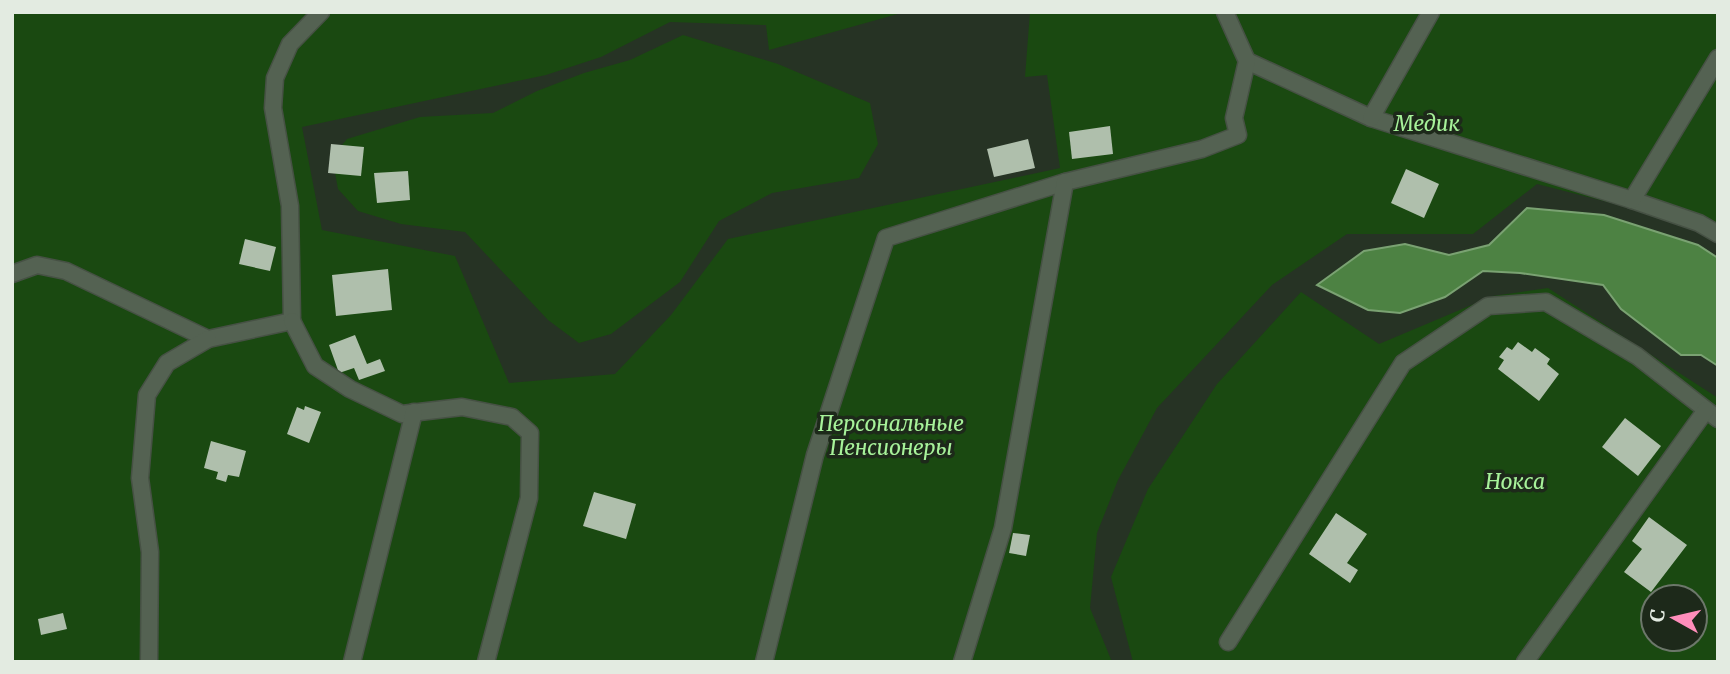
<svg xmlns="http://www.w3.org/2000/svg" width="1730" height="674" font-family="Merriweather,serif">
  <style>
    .green { fill: #1a4911; fill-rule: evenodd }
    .water { fill: #4d8243; stroke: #7aa272; stroke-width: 2 }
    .building { fill: #afbfac }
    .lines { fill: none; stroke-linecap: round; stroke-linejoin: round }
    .lane-casing { stroke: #465144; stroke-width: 19 }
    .lane { stroke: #546252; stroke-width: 16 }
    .labels { text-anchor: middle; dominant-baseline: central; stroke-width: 7; stroke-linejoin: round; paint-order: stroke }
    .park-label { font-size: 21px; font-style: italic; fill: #a7f29a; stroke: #1d291a }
  </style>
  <rect width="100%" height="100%" fill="#263324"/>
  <g class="green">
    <polygon points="12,12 905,12 769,50 766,25 670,22 601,57 546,75 302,127 322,230 455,256 509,383 615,374 671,315 728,239 1060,168 1047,75 1025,77 1030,12 1718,12 1718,241 1690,223 1537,184 1473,234 1347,234 1272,285 1157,408 1118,480 1097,533 1090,608 1112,662 12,662"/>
    <polygon points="683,35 778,64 870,103 878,144 859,178 772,193 719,221 680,282 611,334 579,343 548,320 465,232 401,224 358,211 338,189 332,157 347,139 420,117 493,113 537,91 584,73 630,60"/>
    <path d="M1548,288L1718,398V662H1133L1111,577L1148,489L1217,384L1301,292L1379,344L1493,296ZM1653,597H1695V639H1653Z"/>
  </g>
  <polygon class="water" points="1527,208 1604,215 1698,245 1718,258 1718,366 1701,355 1681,355 1621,309 1603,285 1520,273 1483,271 1445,297 1400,313 1368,310 1317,285 1364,251 1405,244 1449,255 1489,245"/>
  <g class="building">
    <polygon points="1110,126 1113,154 1072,159 1069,132"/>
    <polygon points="1028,139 1035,168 994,177 987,149"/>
    <polygon points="331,144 364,147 361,176 328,173"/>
    <polygon points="1406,169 1439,184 1424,218 1391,203"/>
    <polygon points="408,171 410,200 377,203 374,173"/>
    <polygon points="245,239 276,247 270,271 239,264"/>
    <polygon points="388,269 392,310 336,316 332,275"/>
    <polygon points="355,335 367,364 380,359 385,371 359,380 354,368 339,373 329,345"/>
    <polygon points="1518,342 1532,352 1535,348 1550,359 1547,364 1559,374 1539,401 1498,369 1504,360 1499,357 1507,347 1512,350"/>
    <polygon points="305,406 321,412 309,443 287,434 297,407 304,410"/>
    <polygon points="1625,418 1661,446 1638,476 1602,447"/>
    <polygon points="211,441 246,451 239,477 228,475 226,482 216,479 218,472 204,468"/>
    <polygon points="594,492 636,504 626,539 583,526"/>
    <polygon points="1336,513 1367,534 1347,563 1358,570 1350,583 1309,554"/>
    <polygon points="1649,517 1687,545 1651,592 1624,572 1642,549 1632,541"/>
    <polygon points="1013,533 1030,535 1026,556 1009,553"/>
    <polygon points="63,613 67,629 41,635 38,619"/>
  </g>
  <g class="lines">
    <defs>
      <g id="lane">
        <polyline points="1247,61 1371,118 1632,200 1699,223 1718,234"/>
        <polyline points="1371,118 1431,12"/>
        <polyline points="1632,200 1718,58"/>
        <polyline points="12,274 37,265 66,271 208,339 292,321 290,206 273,108 275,78 290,44 321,12"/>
        <polyline points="292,321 315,366 350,389 402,414 462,407 512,417 530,433 529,498 486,662"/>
        <polyline points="1228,642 1403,363 1488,306 1546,302 1637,356 1718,419"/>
        <polyline points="149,662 150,552 140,478 147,395 167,363 208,339"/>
        <polyline points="352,662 414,412"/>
        <polyline points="764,662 815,455 886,238 1065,182 1202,149 1238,135 1234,118 1247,61 1225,12"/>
        <polyline points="962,662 1003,528 1065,182"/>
        <polyline points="1525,662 1706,410"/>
      </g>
    </defs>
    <use href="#lane" class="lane-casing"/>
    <use href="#lane" class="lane"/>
  </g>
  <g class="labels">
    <g class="park-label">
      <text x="1427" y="123">Медик</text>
      <text x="891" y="423">Персональные<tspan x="891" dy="24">Пенсионеры</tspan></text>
      <text x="1515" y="481">Нокса</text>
    </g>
  </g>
  <rect width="1730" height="674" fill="none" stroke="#e3ebe1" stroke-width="28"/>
  <g transform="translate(1674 618) rotate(278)"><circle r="33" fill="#1d291a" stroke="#6c776a" stroke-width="2"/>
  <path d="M0-5L12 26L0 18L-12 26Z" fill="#ff8ebb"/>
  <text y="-10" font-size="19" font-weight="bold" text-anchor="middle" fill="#e3ebe1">С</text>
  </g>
</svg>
